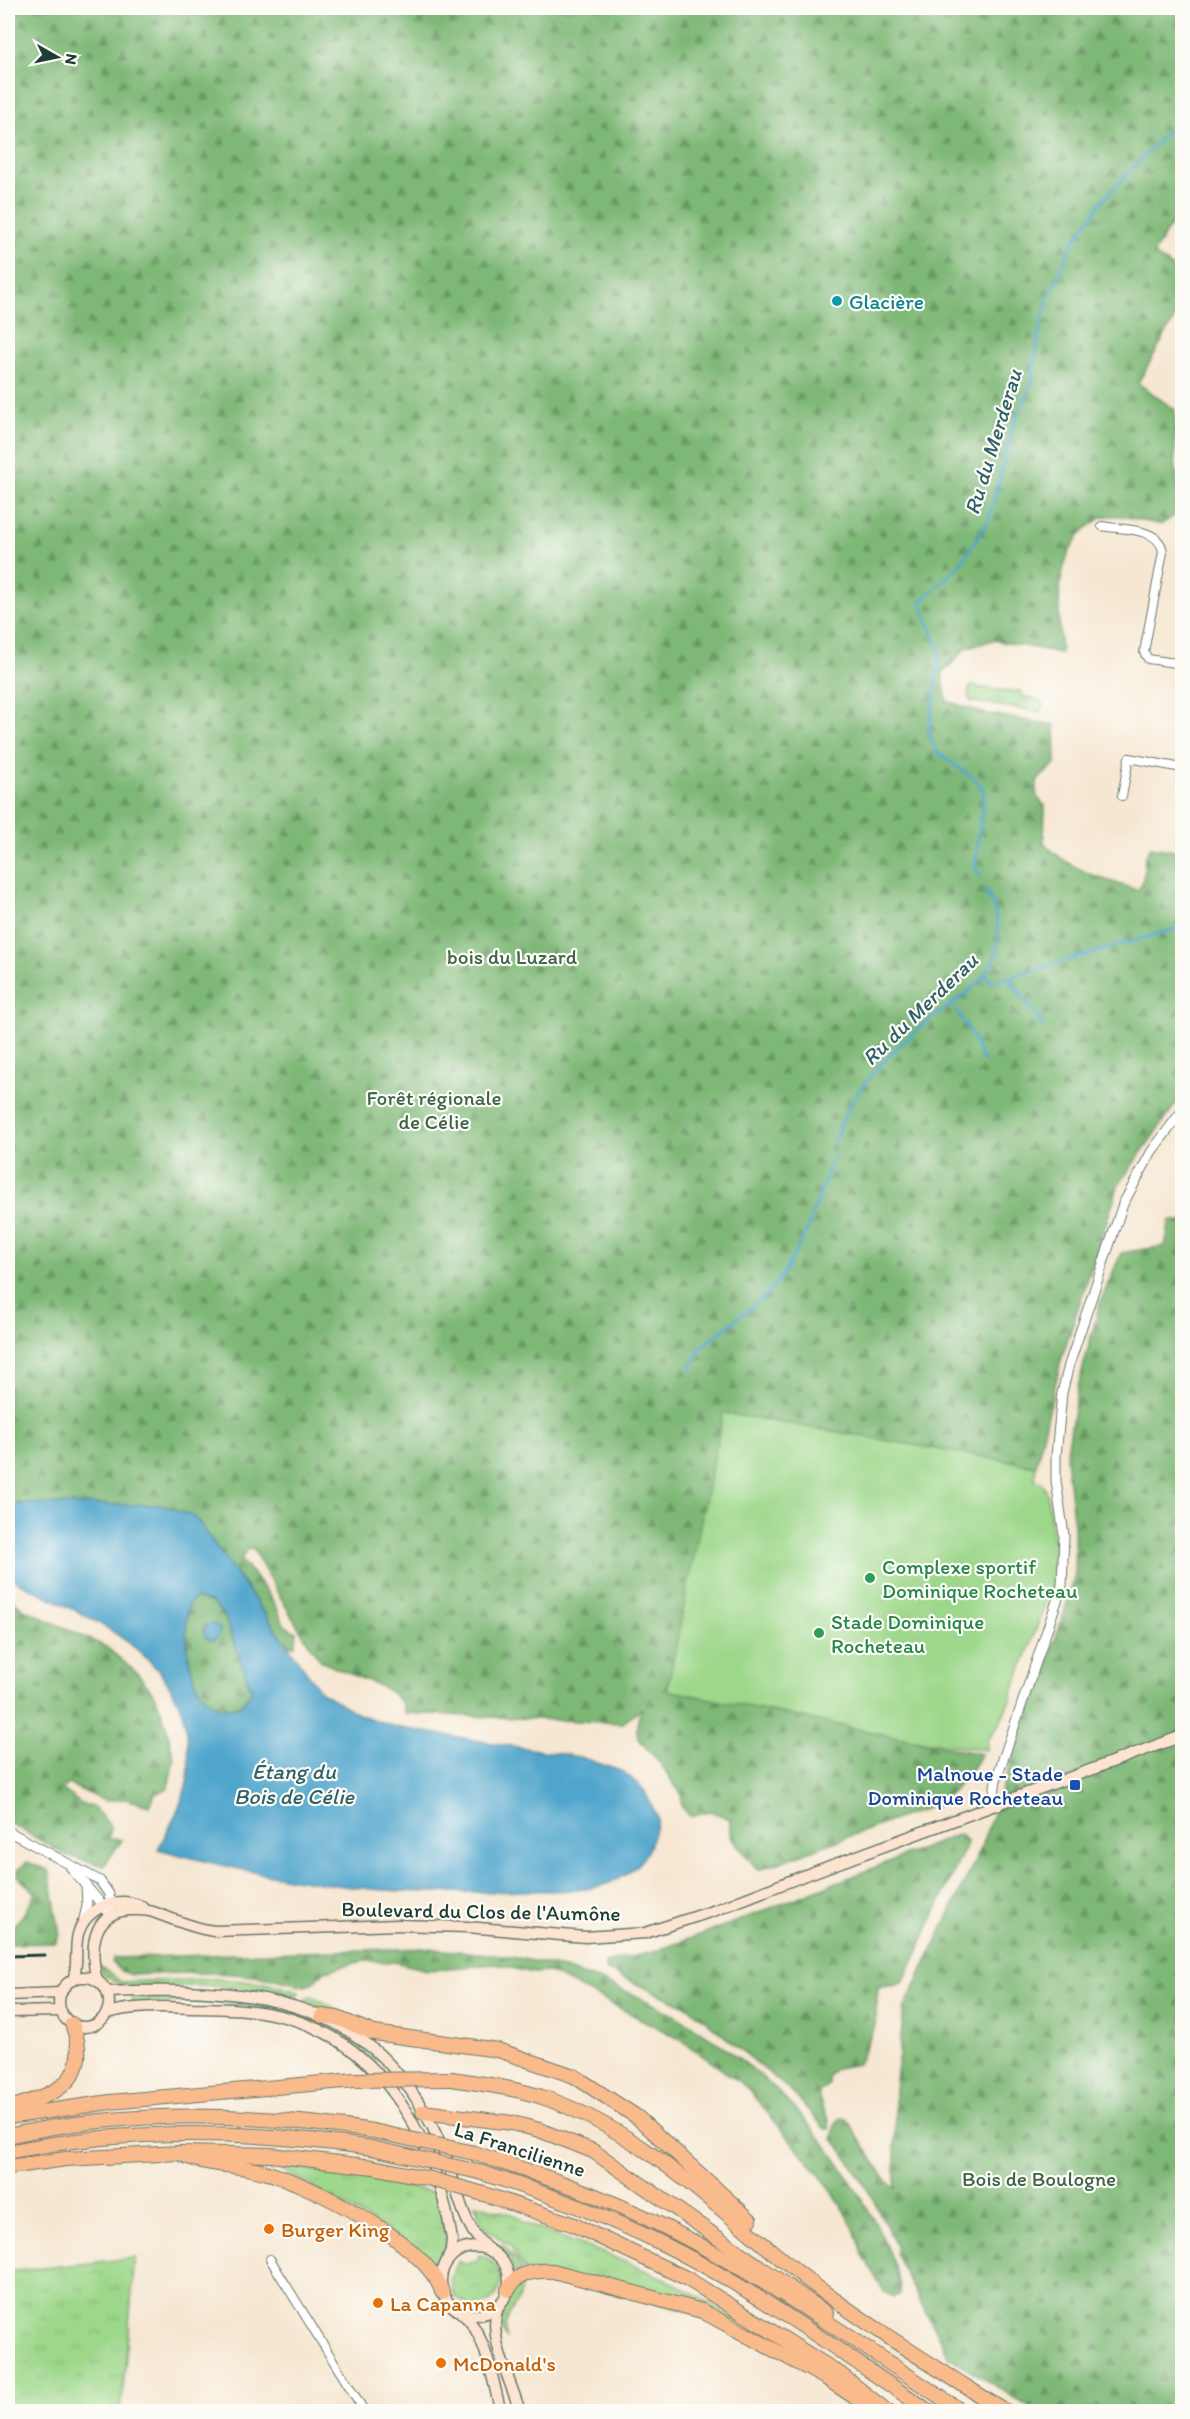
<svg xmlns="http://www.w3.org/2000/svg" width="1190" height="2419" font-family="Itim,sans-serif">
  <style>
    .grass { fill: url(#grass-tufts); stroke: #5e8a5f; stroke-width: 1.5 }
    .forest { fill: url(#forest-firs); stroke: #4e7a55; stroke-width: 1.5 }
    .wetland { fill: url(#wetland-marsh); stroke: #5e8a5f; stroke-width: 1.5 }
    .garden { fill: #9dd78a; stroke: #5e8a5f; stroke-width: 1.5 }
    .water { fill: #50a5cc; stroke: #387180; stroke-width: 1.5; fill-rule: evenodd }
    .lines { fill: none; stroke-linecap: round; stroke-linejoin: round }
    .stream { stroke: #50a5cc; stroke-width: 3 }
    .minor-casing { stroke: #6a786b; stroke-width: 10 }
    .tertiary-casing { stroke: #6a786b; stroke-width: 11 }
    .secondary-casing { stroke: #6a786b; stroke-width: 13 }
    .trunk-casing { stroke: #6a786b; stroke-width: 16 }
    .motorway-casing { stroke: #6a786b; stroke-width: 16 }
    .minor { stroke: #fff; stroke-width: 8 }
    .tertiary { stroke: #fff; stroke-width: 9 }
    .secondary { stroke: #fde4d1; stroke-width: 10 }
    .trunk { stroke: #fabb8c; stroke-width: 14 }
    .motorway { stroke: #fabb8c; stroke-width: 14 }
    .rail { stroke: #1f3d34; stroke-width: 3 }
    .trunk-bridge-casing { stroke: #6a786b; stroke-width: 16; stroke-linecap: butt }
    .motorway-bridge-casing { stroke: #6a786b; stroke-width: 16; stroke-linecap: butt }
    .trunk-bridge { stroke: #fabb8c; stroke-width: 14 }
    .motorway-bridge { stroke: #fabb8c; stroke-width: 14 }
    .culture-dot { fill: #0f9aa8; stroke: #fdfcf7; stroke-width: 2 }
    .leisure-dot { fill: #2e9e5b; stroke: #fdfcf7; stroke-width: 2 }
    .transit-dot { fill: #1a4fb4; stroke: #fdfcf7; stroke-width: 2 }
    .food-dot { fill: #e8710a; stroke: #fdfcf7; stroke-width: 2 }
    .labels { text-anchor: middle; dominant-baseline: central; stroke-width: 4.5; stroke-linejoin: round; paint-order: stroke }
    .culture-label { font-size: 21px; fill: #0d838f; stroke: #fdfcf7; text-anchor: start }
    .park-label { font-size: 21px; fill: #3e644a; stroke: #fdfcf7 }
    .leisure-label { font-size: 21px; fill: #27864d; stroke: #fdfcf7; text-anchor: start }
    .transit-label { font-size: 21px; fill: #164399; stroke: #fdfcf7; text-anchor: end }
    .street-label { font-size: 21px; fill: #1f3d34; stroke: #fdfcf7 }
    .food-label { font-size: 21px; fill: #c56008; stroke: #fdfcf7; text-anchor: start }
    .water-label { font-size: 22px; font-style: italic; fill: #306169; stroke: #fdfcf7 }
  </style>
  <defs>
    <pattern id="grass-tufts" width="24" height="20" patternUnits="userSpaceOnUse" patternTransform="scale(1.5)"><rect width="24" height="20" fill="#9dd78a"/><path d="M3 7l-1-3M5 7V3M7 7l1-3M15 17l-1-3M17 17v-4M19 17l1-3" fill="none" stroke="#87b978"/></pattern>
    <pattern id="forest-firs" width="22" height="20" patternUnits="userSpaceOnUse" patternTransform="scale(1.5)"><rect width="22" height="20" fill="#7eb876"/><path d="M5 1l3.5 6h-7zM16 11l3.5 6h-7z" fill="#679762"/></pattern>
    <pattern id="wetland-marsh" width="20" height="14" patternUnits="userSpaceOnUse" patternTransform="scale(1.5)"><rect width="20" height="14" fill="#9dd78a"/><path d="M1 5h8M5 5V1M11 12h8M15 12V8" fill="none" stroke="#87b978"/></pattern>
  </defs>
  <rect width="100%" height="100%" fill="#fdfcf7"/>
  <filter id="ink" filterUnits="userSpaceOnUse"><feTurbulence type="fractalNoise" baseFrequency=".0167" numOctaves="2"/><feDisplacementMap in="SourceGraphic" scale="12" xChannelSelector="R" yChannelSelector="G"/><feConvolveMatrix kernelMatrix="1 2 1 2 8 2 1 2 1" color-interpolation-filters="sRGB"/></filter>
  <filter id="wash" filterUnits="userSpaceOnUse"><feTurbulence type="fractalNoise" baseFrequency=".008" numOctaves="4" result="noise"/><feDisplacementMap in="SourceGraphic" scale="24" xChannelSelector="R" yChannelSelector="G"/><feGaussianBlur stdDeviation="1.35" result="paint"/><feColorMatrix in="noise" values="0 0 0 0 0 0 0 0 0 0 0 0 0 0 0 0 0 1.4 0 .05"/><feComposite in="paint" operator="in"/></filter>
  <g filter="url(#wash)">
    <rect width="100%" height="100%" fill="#f6e7d2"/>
    <g class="grass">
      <polygon points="99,1965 121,1982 215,1979 264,1983 299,1992 295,1998 272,1992 220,1986 120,1986 103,1974"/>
      <path d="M205,1996L271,2003L331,2024L379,2059L375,2064C302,1998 224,2001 132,2003V1997Z"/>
      <polygon points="312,1996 360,2022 363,2026 304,2001"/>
      <path d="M274,2165L361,2176L435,2193C440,2210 457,2256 435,2264L405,2241Z"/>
      <path d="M475,2204L518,2216C525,2227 546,2231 558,2236C622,2260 686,2283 741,2324L525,2270L510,2246L483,2226Z"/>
      <polygon points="502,2244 516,2260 522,2271 516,2274 508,2255 499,2248"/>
      <path d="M479,2255C513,2264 504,2310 469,2306L454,2295L450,2277L459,2261L463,2264L478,2260Z"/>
      <polygon points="135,2258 121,2411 8,2411 8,2272"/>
      <path d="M523,2281C520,2309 503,2309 506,2338C494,2322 511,2294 523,2281Z"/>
    </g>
    <g class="forest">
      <path d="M8,8H1182V206L1153,254L1182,274V305L1138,383L1175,410V460L1180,505L1175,515L1162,524C1143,523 1123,512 1103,517C1098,518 1093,524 1088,527C1053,555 1058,614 1061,653L993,640L966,648L942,674L947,701L983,713L1055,725L1056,763L1038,780L1036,789L1037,797L1045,806L1044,843C1068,870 1105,880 1138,890C1149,877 1139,859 1151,847L1182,852V1095L1119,1184L1061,1360L1036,1466L736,1415L667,1690L981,1754L965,1779L940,1803L758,1870L730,1836V1819L710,1811L690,1816L682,1807L681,1793C672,1783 667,1772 659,1762C642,1741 629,1738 642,1708L623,1723L405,1713C399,1682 345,1677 322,1661C314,1656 260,1563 254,1550L247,1549L241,1560C252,1574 266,1588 274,1603C283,1617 278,1625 297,1632L295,1646H288L225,1558L162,1505L8,1504Z"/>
      <polygon points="1170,1220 1182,1222 1182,2411 1043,2411 1032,2409 949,2357 896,2255 896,2246 871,2195 839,2145 832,2139 835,2124 841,2118 847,2119 887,2182 895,2188 895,2089 904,2009 980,1850 1062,1620 1075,1574 1074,1526 1066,1458 1077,1391 1100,1303 1121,1253 1165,1246"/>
      <polygon points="8,1596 24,1609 106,1647 137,1673 156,1697 166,1725 174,1759 168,1788 155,1794 150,1806 125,1799 105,1801 68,1784 62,1789 81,1804 92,1806 111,1827 109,1839 122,1840 104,1866 66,1855 8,1822"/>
      <path d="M196,1598L213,1603L225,1617L252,1692L240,1706L220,1709C214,1704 205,1699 201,1693C187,1670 184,1630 188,1604Z"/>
      <path d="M960,1834L967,1843L904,1981L899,1985L878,1987L875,2026L858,2064L836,2068L828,2076V2085L819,2092C817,2106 832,2114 829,2129H825L791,2091L690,2008L606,1970L605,1963L653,1952L735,1922Z"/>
      <polygon points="27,1862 49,1870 60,1935 55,1943 8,1944 8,1932 23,1915 36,1893 17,1876 18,1870"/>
      <path d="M429,1948C462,1953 496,1953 528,1960C667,1990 790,2075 861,2198C874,2219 902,2270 900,2294L894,2297L883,2291L862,2253L854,2229L832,2190L746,2087L678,2038L549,1972L533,1973L495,1964L428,1970L394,1962L363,1961L325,1971L311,1984L305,1986C248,1970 190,1972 132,1975L121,1971L112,1962L114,1958Z"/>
    </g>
    <polygon class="wetland" points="971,686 1012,692 1020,690 1023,696 1037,699 1044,705 1039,712 970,701 968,693"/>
    <polygon class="garden" points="723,1413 1036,1466 1035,1480 1041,1482 1047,1493 1055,1551 1050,1591 1009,1702 1000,1722 987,1740 986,1750 908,1739 667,1690"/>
    <g class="water">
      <path d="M8,1504L162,1505L195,1517L321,1692L358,1714L395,1727L580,1757L624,1772L644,1790L658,1818C651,1843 648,1860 625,1875C598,1894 559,1890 528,1891C485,1892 442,1893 400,1891C322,1887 233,1870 158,1849C170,1827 183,1803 188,1778C190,1768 188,1756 188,1746C185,1650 80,1614 8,1577ZM196,1598L213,1603L225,1617L252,1692L240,1706L220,1709C214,1704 205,1699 201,1693C187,1670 184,1630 188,1604Z"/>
      <circle cx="212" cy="1632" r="8"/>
    </g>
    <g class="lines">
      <g class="stream">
        <polyline points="980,876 975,867 984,791 976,780 937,752 929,734 940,653 921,601 956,569 988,522 1012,429 1031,385 1040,328 1050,292 1072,244 1102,201 1159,140 1182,119"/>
        <polyline points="984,975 992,982 1182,927"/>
        <polyline points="1009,978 1043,1025"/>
        <polyline points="952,1004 969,1030 984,1062"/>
        <path d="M834,1145C845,1095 888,1054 927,1022C947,1006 972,993 987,972C1005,949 999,912 985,889"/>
        <polyline points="690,1370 698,1350 766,1295 786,1270 807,1230 833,1157"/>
      </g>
    </g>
  </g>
  <g filter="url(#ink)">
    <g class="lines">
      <defs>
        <g id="minor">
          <path d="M1102,526C1123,530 1160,527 1163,552L1144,652L1148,659L1182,664"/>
          <polyline points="1122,796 1129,758 1182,768"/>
          <polyline points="270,2259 365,2412"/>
        </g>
        <g id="tertiary">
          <polyline points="998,1806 994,1794 996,1780 1062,1586 1064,1535 1056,1481 1056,1456 1062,1393 1069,1365 1123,1204 1152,1151 1182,1111"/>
          <polyline points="8,1831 100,1881 109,1894 111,1910"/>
          <polyline points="71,1868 108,1912"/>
          <polyline points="83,1923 87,1906 86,1884"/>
        </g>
        <g id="secondary">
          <circle cx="84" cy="2002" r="25"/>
          <path d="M73,1980C79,1965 74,1950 78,1934C86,1907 119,1894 143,1907"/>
          <path d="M97,1981C90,1951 90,1912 130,1910C137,1910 146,1909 153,1912C174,1919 191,1928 214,1931L398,1925L467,1927L585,1937L645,1933L716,1910L803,1876L1182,1736"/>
          <path d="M107,1992C258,1986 381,1995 445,2155C457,2186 463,2233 492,2252"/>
          <polyline points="8,1995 61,1993"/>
          <polyline points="8,2012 61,2011"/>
          <path d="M107,2013C135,2005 165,2007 193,2008C225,2008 257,2009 288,2018C387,2046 436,2145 452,2239L451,2250L445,2265"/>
          <circle cx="475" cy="2281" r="34"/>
          <path d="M499,2306C485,2332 512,2383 520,2412"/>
          <path d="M462,2314C486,2331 493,2384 501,2412"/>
        </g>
        <g id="trunk">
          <path d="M8,2108C55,2096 94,2080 72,2024"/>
          <polyline points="423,2112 512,2123 539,2130 593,2151 826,2313"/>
          <path d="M8,2136C126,2109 253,2113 373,2131"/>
          <path d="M8,2152C128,2127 251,2130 372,2148"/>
          <path d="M474,2153C539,2174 603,2196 665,2227C769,2279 865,2348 963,2412"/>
          <path d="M8,2167L66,2159L179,2153C205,2166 235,2164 264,2172C310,2183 429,2245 442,2292"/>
          <path d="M479,2172C540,2191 599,2213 657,2241C753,2288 841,2352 930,2412"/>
        </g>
        <g id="motorway">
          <polyline points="322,2016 337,2018 374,2033 498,2050 574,2076 637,2117 750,2220"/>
          <path d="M452,2079C483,2084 515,2088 545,2098C649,2134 724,2216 809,2281C871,2328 940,2370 1006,2412"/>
          <polyline points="8,2117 110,2102 355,2080"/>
          <polyline points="179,2153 271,2155 373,2167"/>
          <polyline points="487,2195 572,2224 686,2278 840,2374 888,2412"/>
          <path d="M508,2290C516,2273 536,2270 553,2271L702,2311L826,2378L877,2412"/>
        </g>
      </defs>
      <use href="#minor" class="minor-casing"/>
      <use href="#tertiary" class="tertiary-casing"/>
      <use href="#secondary" class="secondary-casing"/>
      <use href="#trunk" class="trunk-casing"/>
      <use href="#motorway" class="motorway-casing"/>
      <use href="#minor" class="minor"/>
      <use href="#tertiary" class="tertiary"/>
      <use href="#secondary" class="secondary"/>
      <use href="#trunk" class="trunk"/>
      <use href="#motorway" class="motorway"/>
      <polyline class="rail" points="8,1956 45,1955"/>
      <defs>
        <g id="trunk-bridge">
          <polyline points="373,2131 474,2153"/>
          <polyline points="372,2148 479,2172"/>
        </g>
        <g id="motorway-bridge">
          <polyline points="355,2080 452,2079"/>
          <polyline points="373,2167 431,2179 487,2195"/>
        </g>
      </defs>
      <use href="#trunk-bridge" class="trunk-bridge-casing"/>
      <use href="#motorway-bridge" class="motorway-bridge-casing"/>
      <use href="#trunk-bridge" class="trunk-bridge"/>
      <use href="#motorway-bridge" class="motorway-bridge"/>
    </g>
  </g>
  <circle class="culture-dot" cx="837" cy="301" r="6"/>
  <g class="leisure-dot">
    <circle cx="870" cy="1578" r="6"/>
    <circle cx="819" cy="1633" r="6"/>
  </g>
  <rect class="transit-dot" x="1069" y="1779" width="12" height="12" rx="3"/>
  <g class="food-dot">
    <circle cx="269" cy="2229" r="6"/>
    <circle cx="378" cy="2303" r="6"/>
    <circle cx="441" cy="2363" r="6"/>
  </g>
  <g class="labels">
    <g class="culture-label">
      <text x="849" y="301">Glacière</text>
    </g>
    <g class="park-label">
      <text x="512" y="956">bois du Luzard</text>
      <text x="434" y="1097">Forêt régionale<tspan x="434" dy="24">de Célie</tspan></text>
      <text x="1039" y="2178">Bois de Boulogne</text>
    </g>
    <g class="leisure-label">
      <text x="882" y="1566">Complexe sportif<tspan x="882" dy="24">Dominique Rocheteau</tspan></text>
      <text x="831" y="1621">Stade Dominique<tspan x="831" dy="24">Rocheteau</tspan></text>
    </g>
    <g class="transit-label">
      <text x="1063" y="1773">Malnoue - Stade<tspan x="1063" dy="24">Dominique Rocheteau</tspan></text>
    </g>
    <g class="street-label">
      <text transform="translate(481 1911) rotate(1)">Boulevard du Clos de l'Aumône</text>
      <text transform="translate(520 2149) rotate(18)">La Francilienne</text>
    </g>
    <g class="food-label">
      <text x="281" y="2229">Burger King</text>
      <text x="390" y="2303">La Capanna</text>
      <text x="453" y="2363">McDonald's</text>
    </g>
    <g class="water-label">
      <text transform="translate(993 442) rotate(-73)">Ru du Merderau</text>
      <text transform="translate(920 1009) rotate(-44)">Ru du Merderau</text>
      <text x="294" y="1771">Étang du<tspan x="294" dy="25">Bois de Célie</tspan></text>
    </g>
  </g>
  <rect width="1190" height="2419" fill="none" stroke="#fdfcf7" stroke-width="30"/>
  <g transform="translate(57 57) rotate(99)" stroke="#fdfcf7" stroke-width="4.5" paint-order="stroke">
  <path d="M0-4.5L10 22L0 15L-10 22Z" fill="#1f3d34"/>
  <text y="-9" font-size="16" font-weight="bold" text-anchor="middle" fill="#1f3d34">N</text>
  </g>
</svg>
